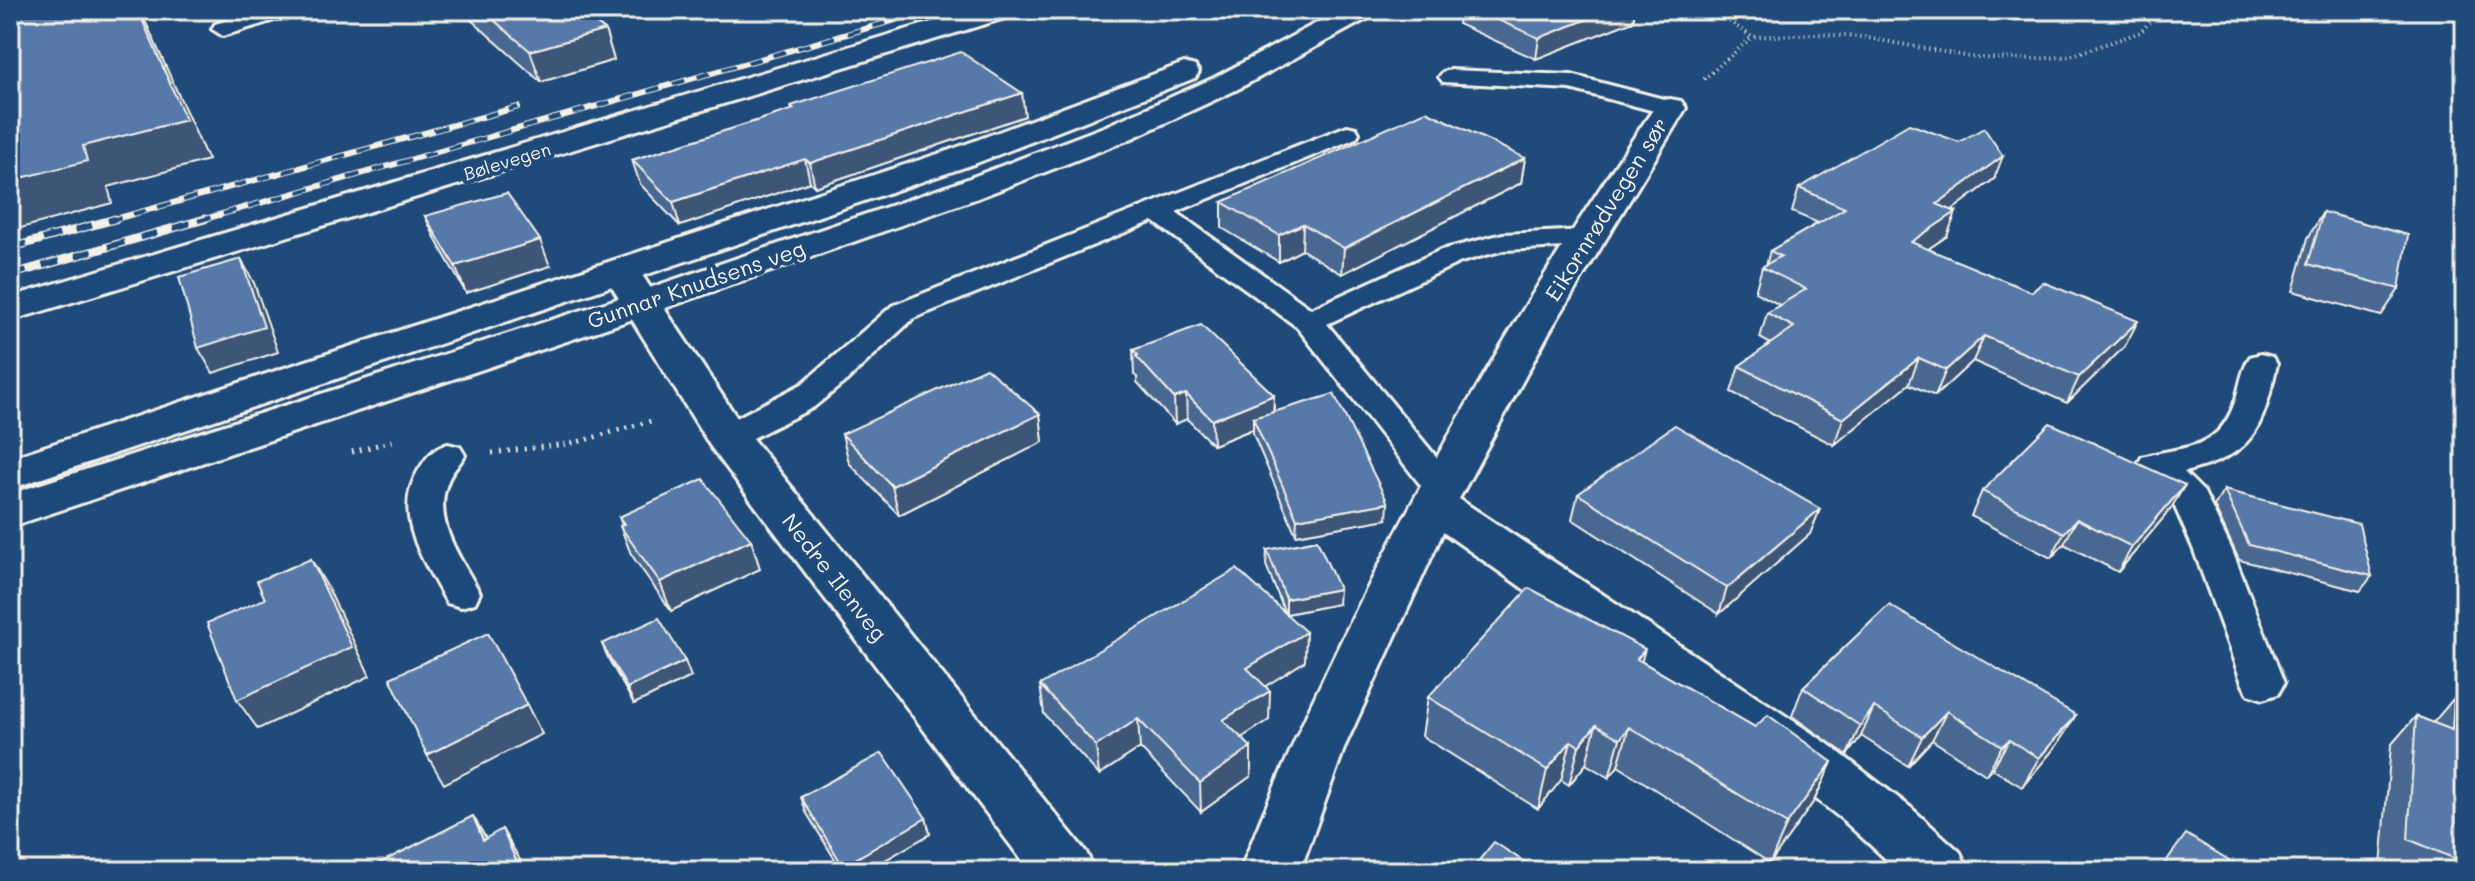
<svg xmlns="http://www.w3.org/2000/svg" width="2475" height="881" font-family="Mali,sans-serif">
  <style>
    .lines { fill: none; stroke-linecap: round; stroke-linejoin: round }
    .lane-casing { stroke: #f4f1e8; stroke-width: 6 }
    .street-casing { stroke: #f4f1e8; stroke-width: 6 }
    .secondary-casing { stroke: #f4f1e8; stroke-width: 6 }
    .primary-casing { stroke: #f4f1e8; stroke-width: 6 }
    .path-far1 { stroke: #f4f1e8; stroke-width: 4; stroke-dasharray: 1 4; stroke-linecap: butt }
    .path { stroke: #f4f1e8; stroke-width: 5; stroke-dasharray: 2 6; stroke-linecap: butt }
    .lane { fill: #1f4a7a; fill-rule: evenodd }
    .street { fill: #1f4a7a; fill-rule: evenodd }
    .secondary { fill: #1f4a7a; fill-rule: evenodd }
    .primary { fill: #1f4a7a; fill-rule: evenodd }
    .rail-far1-casing { stroke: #f4f1e8; stroke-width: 6 }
    .rail-casing { stroke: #f4f1e8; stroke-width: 9 }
    .rail-far1 { stroke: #1f4a7a; stroke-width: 4; stroke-dasharray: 13; stroke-linecap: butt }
    .rail { stroke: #1f4a7a; stroke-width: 6; stroke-dasharray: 17; stroke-linecap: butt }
    .wall { fill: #4a6891; stroke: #f4f1e8; stroke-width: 2 }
    .shaded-wall { fill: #3c5576; stroke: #f4f1e8; stroke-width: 2 }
    .building { fill: #5679a9; stroke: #f4f1e8; stroke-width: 2 }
    .labels { text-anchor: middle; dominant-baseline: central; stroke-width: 8; stroke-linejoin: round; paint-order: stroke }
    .far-street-label { font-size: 18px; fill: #f4f1e8; stroke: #1f4a7a }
    .street-label { font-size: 22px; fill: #f4f1e8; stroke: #1f4a7a }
  </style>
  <rect width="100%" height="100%" fill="#1f4a7a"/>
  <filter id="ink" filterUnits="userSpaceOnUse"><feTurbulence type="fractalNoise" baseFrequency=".0125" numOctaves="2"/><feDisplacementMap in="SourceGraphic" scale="16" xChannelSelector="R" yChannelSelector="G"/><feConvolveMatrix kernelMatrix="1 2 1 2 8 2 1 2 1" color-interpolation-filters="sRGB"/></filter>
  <g filter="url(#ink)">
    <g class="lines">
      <defs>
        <g id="lane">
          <polygon points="261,10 294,10 291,15 223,36 212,29 215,24"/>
          <polygon points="1451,70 1571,75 1679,103 1682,108 1679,113 1670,115 1570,89 1443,82 1439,77 1443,72"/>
          <polygon points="1347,126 1356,128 1359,133 1356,138 1176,212 1311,309 1441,250 1503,234 1585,230 1595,232 1599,238 1595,244 1585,246 1504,250 1461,262 1327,324 1456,481 1461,489 1456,497 1443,501 1430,497 1297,327 1153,221 914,318 846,381 814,407 739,445 727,448 715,445 710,437 715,429 802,384 892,306"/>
          <path d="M2261,354L2272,357L2277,364C2262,431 2254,455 2184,472L2204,492L2231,548L2284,683L2278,694L2263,699L2248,694L2242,683L2193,548L2171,498L2137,465L2142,457C2187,445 2219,452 2236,399C2240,385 2242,369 2250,357Z"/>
          <path d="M448,444L460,447L465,455C460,464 451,472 448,481C431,521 462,560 480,593L475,603L461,607L447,603C424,561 390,514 420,468C428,455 434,448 448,444Z"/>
        </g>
        <g id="street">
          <polygon points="972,10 1016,10 1012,16 10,321 10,297"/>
          <path d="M1670,99L1681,101L1686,108L1548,334L1459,499L1828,744L1910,807L1960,852L1969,871H1899L1843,820L1761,756L1443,532L1345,746L1300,871H1240C1348,598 1492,343 1659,101Z"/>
        </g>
        <polygon id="secondary" points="621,260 634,263 743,427 1086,852 1095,871 1030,871 711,447 602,271 608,263"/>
        <g id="primary">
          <polygon points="1341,10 1376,10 1372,16 1236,90 1128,140 978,198 657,311 10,527 10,494 629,295 954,184 1106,126 1214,78"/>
          <polygon points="1184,63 1195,66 1199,72 1195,78 974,164 10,489 10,458 950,150"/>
        </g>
      </defs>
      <use href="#lane" class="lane-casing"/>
      <use href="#street" class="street-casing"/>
      <use href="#secondary" class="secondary-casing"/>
      <use href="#primary" class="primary-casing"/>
      <g class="path-far1">
        <polyline points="1713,10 1752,37 1816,34 1863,37 1976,58 2037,59 2070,56 2141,32 2159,10"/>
        <polyline points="1704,79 1752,37"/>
      </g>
      <g class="path">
        <polyline points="352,452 396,440"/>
        <polyline points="492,453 574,443 654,420"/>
      </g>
      <use href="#lane" class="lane"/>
      <use href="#street" class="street"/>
      <use href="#secondary" class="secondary"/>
      <use href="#primary" class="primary"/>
      <defs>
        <g id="rail-far1">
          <polyline points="108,221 518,107"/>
          <polyline points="198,221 930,10"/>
        </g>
        <g id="rail">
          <polyline points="10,248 115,219"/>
          <polyline points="10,275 205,219"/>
        </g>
      </defs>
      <use href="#rail-far1" class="rail-far1-casing"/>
      <use href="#rail" class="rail-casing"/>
      <use href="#rail-far1" class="rail-far1"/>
      <use href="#rail" class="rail"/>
    </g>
    <g class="wall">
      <polygon points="460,10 578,10 605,30 614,60 541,82"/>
      <polygon points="1460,10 1635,10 1633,21 1536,59 1458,24"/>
      <polygon points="791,106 1025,116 815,187 810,182 680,226 640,184 632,160 792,110"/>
      <polygon points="1525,158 1521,183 1342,274 1302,250 1279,262 1222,228 1222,202"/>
      <polygon points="1994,179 1952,210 1956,212 1947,236 1928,249 2125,346 2067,403 1973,361 1935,396 1909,384 1834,445 1731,392 1739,366 1771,344 1760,338 1767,313 1780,305 1755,292 1762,267 1766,265 1770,251 1818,223 1792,212 1799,188"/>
      <polygon points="2323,212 2399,289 2381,316 2293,291 2308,238"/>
      <polygon points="425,216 550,266 466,293 437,242"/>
      <polygon points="1133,350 1274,395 1274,412 1387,519 1296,535 1253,434 1253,429 1213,445 1187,419 1175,424 1137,382 1137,377 1134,375"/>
      <polygon points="1040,414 1043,442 899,515 849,463 842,434"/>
      <polygon points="2224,490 2372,576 2360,591 2239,560 2214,506"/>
      <polygon points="1982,491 2170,510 2118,572 2064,544 2051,558 1971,516"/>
      <polygon points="1578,494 1820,509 1810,534 1719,614 1572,519"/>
      <polygon points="619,517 751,540 760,569 671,611 631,554 620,526 622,525"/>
      <polygon points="1267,550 1338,604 1287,614 1305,661 1265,686 1269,720 1241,738 1251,776 1201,812 1140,748 1099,775 1044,714 1040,685 1285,613 1266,565"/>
      <polygon points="1889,605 2058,744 2022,787 1992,769 1986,775 1932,740 1908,766 1861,736 1847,755 1792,716 1803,687"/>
      <polygon points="602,644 691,677 634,704 609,660"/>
      <polygon points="1641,661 1755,727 1832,762 1814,801 1770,863 1618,766 1609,778 1586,764 1569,785 1561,780 1538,809 1422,736 1428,697"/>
      <polygon points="2454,698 2465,702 2465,871 2390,871 2381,867 2391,745 2416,716 2433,723"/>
      <polygon points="801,797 926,818 930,834 866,871 842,871 806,812"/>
    </g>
    <g class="shaded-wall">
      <polygon points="138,10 139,10 148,27 208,160 108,187 112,203 10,231 10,181 83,146"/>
      <polygon points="1611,10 1635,10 1633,21 1536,59 1539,38"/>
      <polygon points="605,30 614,60 541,82 530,51"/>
      <polygon points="1022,93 1025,116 815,187 810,163"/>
      <polygon points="2003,156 1994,179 1928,228 1937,204"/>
      <polygon points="1525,158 1521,183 1342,274 1344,248"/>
      <polygon points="805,159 810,182 680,226 673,202"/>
      <polygon points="1956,212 1947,236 1902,267 1911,242"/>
      <polygon points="1303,224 1302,250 1279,262 1279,235"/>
      <polygon points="540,240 550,266 466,293 455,266"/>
      <polygon points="241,259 254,283 278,352 213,373 198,348"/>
      <polygon points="2138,321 2125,346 2067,403 2079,377"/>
      <polygon points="1984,336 1973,361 1935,396 1946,370"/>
      <polygon points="1919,358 1909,384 1834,445 1843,419"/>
      <polygon points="1186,394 1187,419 1175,424 1174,398"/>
      <polygon points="1274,395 1273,420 1253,418 1253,429 1213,445 1212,420"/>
      <polygon points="1040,414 1043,442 899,515 892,486"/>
      <polygon points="2185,485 2170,510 2118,572 2132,547"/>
      <polygon points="1388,503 1387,519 1296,535 1297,519"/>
      <polygon points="1820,509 1810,534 1719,614 1727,588"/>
      <polygon points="2077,519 2064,544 2051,558 2064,533"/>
      <polygon points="751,540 760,569 671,611 660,582"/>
      <polygon points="311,559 328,588 370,676 258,729 237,700"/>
      <polygon points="1339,589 1338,604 1286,614 1286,599"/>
      <polygon points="1306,632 1305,661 1247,698 1247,668"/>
      <polygon points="1645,649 1634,688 1637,659"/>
      <polygon points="685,661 691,677 634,704 627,688"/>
      <polygon points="1270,691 1269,720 1224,749 1223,720"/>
      <polygon points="527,705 542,734 444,784 427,755"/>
      <polygon points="1874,707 1861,736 1847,755 1860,726"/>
      <polygon points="1947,711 1932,740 1908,766 1922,737"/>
      <polygon points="2076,715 2058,744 2022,787 2039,758"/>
      <polygon points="1138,719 1140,748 1099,775 1096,746"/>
      <polygon points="1596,725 1586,764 1569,785 1579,746"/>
      <polygon points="1629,727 1618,766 1609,778 1620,739"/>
      <polygon points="2009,740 1992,769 1986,775 2002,746"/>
      <polygon points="1571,741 1561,780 1538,809 1547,770"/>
      <polygon points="1251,747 1251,776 1201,812 1200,783"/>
      <polygon points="1832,762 1814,801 1770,863 1787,824"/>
      <polygon points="473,816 490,845 483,840"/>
      <polygon points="926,818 930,834 866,871 845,871 843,866"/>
      <polygon points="502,829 519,858 525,871 521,871"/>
    </g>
    <g class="building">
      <polygon points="35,10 138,10 186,120 83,146 87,161 10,181 10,15"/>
      <polygon points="482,10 578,10 605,30 530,51"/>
      <polygon points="1475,10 1611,10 1539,38"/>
      <polygon points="961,52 1022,93 810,163 805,159 673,202 632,160 794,109 791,106"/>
      <polygon points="1426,111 1525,158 1344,248 1303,224 1279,235 1222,202"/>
      <polygon points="1909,124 1959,142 1984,128 2003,156 1937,204 1956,212 1911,242 2032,292 2043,282 2138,321 2079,377 1984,336 1946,370 1919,358 1843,419 1739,366 1794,327 1767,313 1806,289 1762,267 1781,256 1770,251 1845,208 1799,188"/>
      <polygon points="507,193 540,240 455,266 425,216"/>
      <polygon points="2323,212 2408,235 2399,289 2308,264"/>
      <polygon points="241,259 264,327 198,348 179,277"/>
      <polygon points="1201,325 1274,395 1212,420 1186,394 1174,398 1136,356 1138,355 1133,350"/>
      <polygon points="986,368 1040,414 892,486 842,434"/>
      <polygon points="1334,394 1388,503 1297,519 1253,418"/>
      <polygon points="2050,423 2185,485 2132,547 2077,519 2064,533 1982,491"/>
      <polygon points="1675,425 1820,509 1727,588 1578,494"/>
      <polygon points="703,479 751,540 660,582 620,526 624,524 619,517"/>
      <polygon points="2224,490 2359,524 2372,576 2249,545"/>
      <polygon points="1317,540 1339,589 1286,599 1267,550"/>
      <polygon points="311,559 352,647 237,700 207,623 265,599 257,581"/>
      <polygon points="1237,569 1306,632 1247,668 1270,691 1223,720 1251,747 1200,783 1138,719 1096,746 1040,685"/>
      <polygon points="1529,588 1645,649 1637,659 1755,727 1768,715 1832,762 1787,824 1629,727 1620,739 1596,725 1579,746 1571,741 1547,770 1428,697"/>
      <polygon points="1889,605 2076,715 2039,758 2009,740 2002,746 1947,711 1922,737 1874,707 1860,726 1803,687"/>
      <polygon points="659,618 685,661 627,688 602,644"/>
      <polygon points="488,633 527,705 427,755 390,678"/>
      <polygon points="2454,698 2465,702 2465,863 2408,839 2416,716 2452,730"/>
      <polygon points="882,753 926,818 843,866 801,797"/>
      <polygon points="473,816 483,840 502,829 521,871 364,871"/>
      <polygon points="2186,834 2247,871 2159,871"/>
      <polygon points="1494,842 1538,871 1470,871"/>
    </g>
  </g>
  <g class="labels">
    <g class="far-street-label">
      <text transform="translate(507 161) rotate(-17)">Bølevegen</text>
    </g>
    <g class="street-label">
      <text transform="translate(1606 209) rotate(-58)">Eikornrødvegen sør</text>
      <text transform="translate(696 284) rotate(-19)">Gunnar Knudsens veg</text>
      <text transform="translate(835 577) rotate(52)">Nedre Ilenveg</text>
    </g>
  </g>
  <rect width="2475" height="881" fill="none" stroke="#1f4a7a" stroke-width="40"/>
  <rect x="20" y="20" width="2435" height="841" fill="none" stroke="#f4f1e8" stroke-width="3" filter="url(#ink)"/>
</svg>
